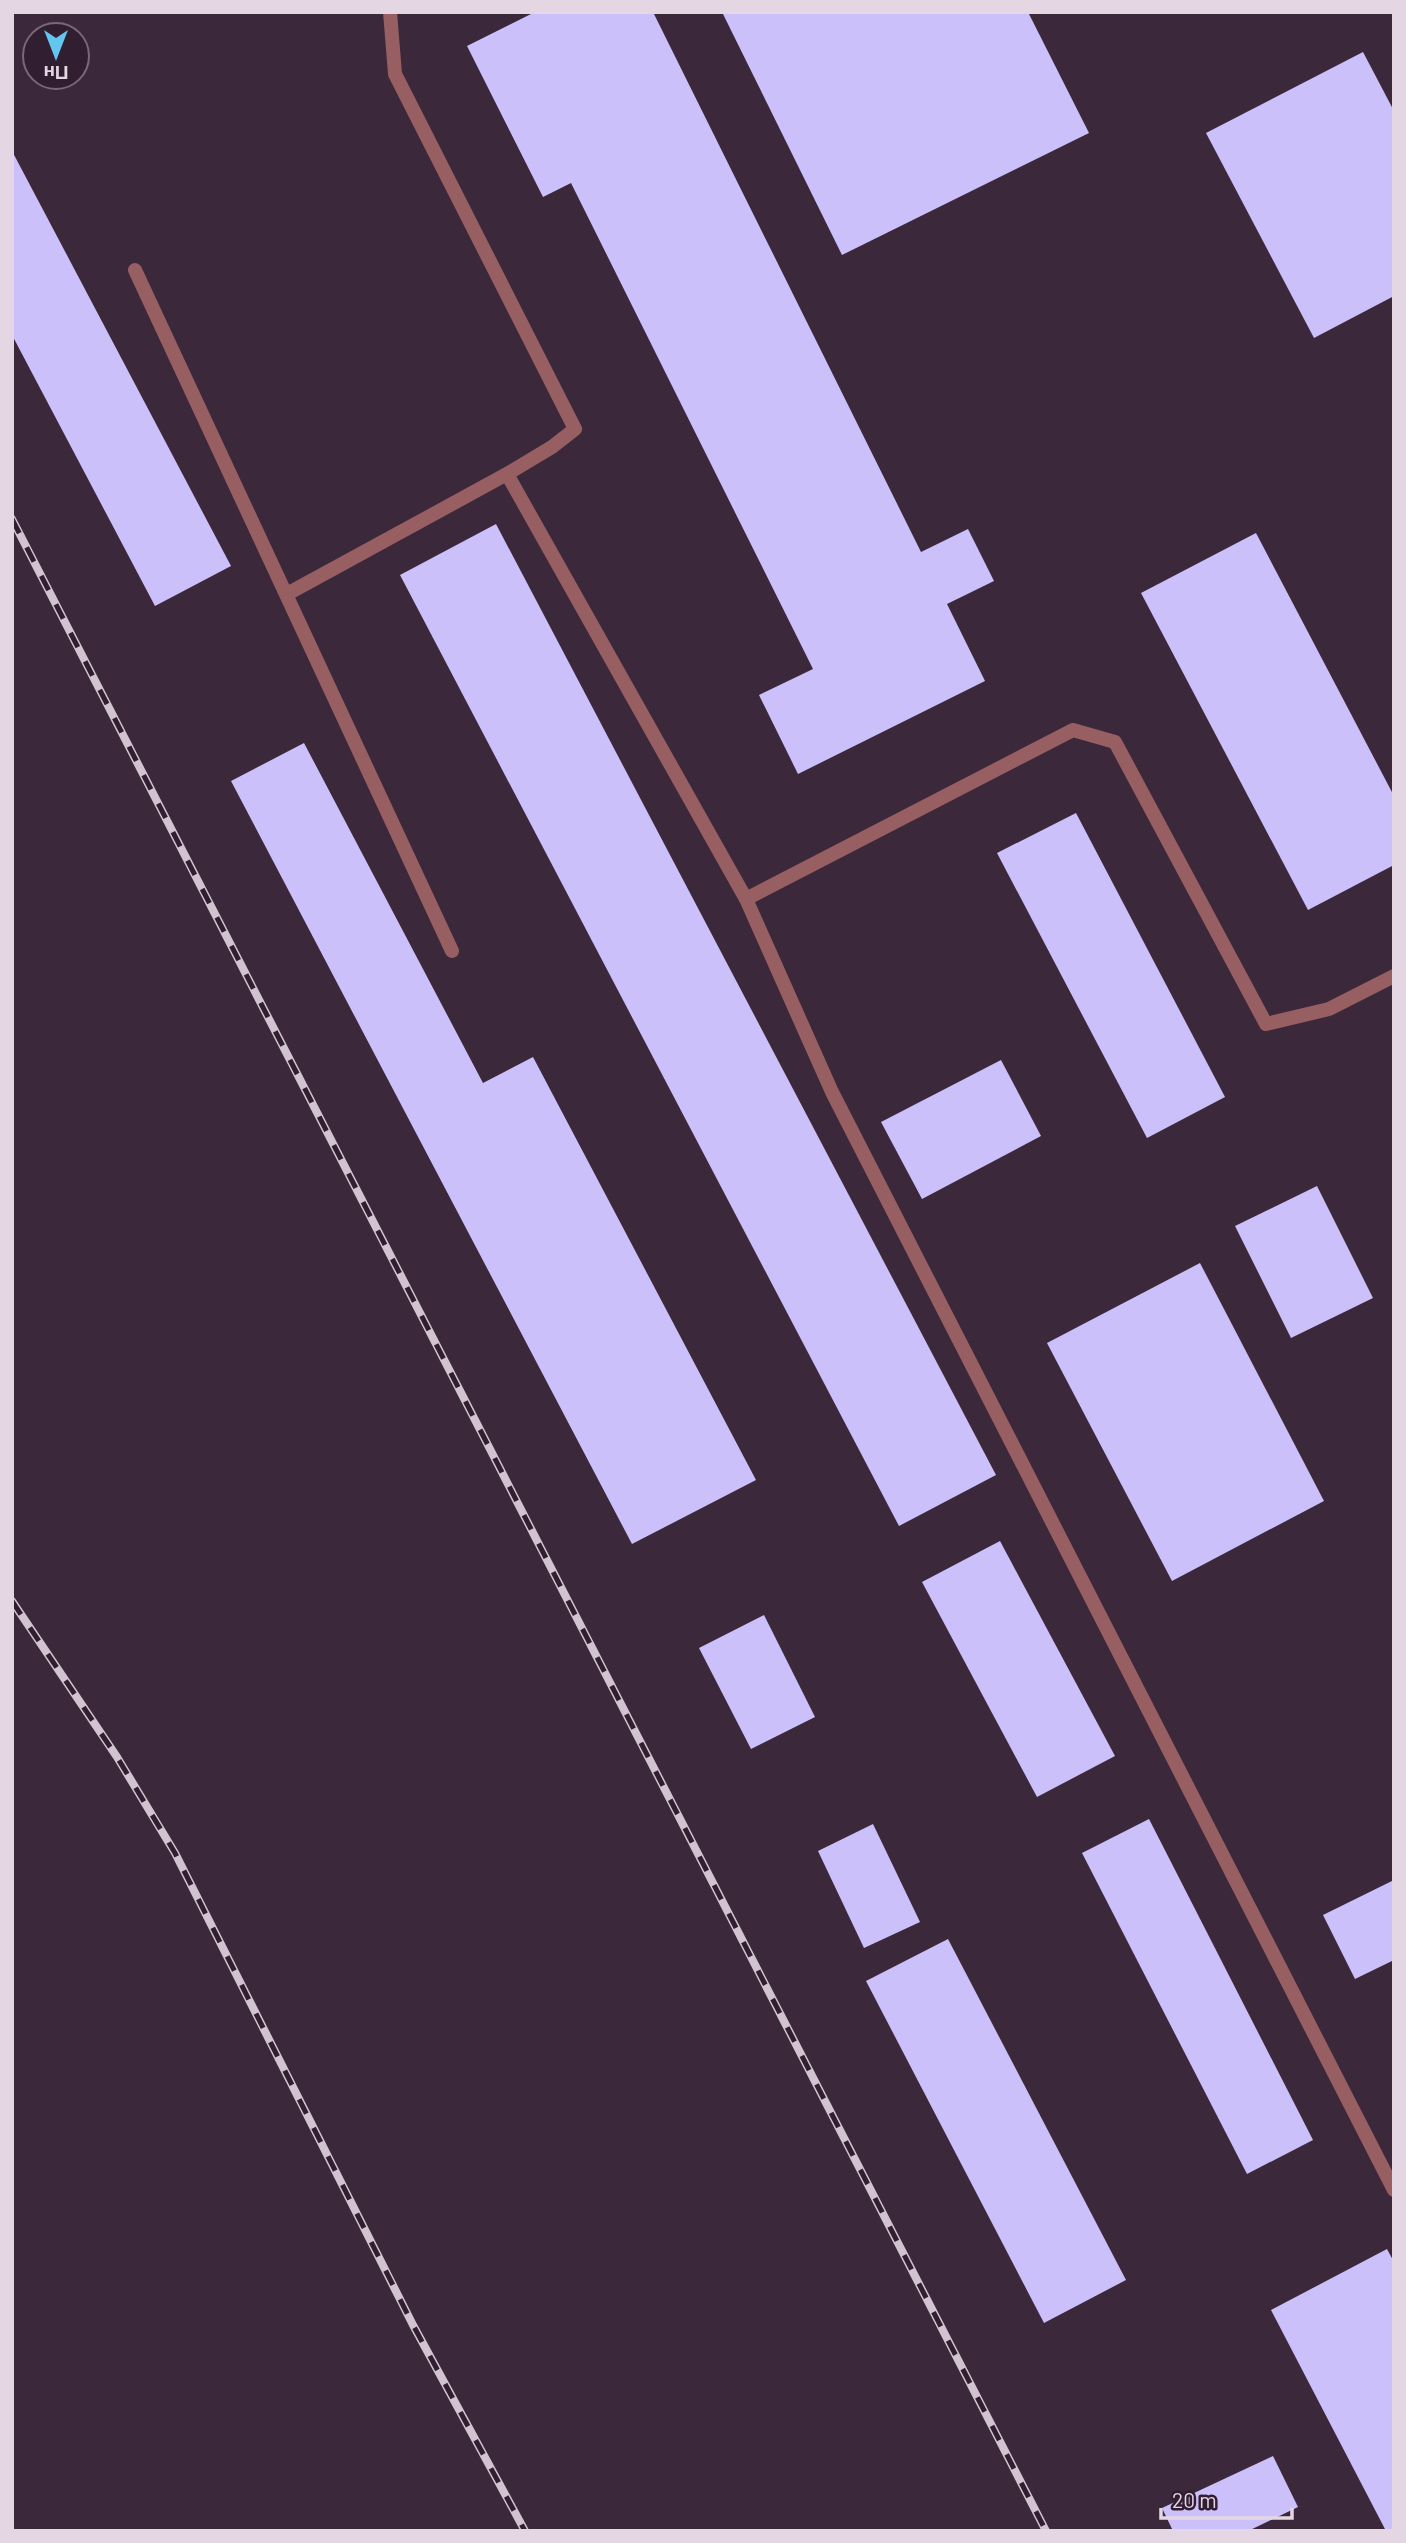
<svg xmlns="http://www.w3.org/2000/svg" width="1406" height="2543" font-family="Barlow,sans-serif">
  <style>
    .building { fill: #ccc0fb }
    .lines { fill: none; stroke-linecap: round; stroke-linejoin: round }
    .service { stroke: #975f61; stroke-width: 14 }
    .rail-casing { stroke: #d1c3d0; stroke-width: 8 }
    .rail { stroke: #321e31; stroke-width: 5; stroke-dasharray: 16; stroke-linecap: butt }
  </style>
  <rect width="100%" height="100%" fill="#3c283b"/>
  <g class="building">
    <polygon points="535,12 653,12 921,552 968,529 994,581 947,604 985,681 798,774 759,695 813,669 571,183 543,197 467,46"/>
    <polygon points="722,12 1028,12 1089,133 842,255"/>
    <polygon points="1363,52 1394,111 1394,296 1314,338 1206,133"/>
    <polygon points="12,151 231,566 155,606 12,335"/>
    <polygon points="496,524 996,1475 899,1526 400,575"/>
    <polygon points="1256,533 1394,796 1394,865 1308,910 1141,593"/>
    <polygon points="304,743 483,1083 533,1057 756,1480 632,1544 231,781"/>
    <polygon points="1076,813 1225,1097 1147,1138 997,853"/>
    <polygon points="1001,1060 1041,1136 922,1199 881,1122"/>
    <polygon points="1317,1186 1373,1298 1291,1338 1235,1226"/>
    <polygon points="1200,1263 1324,1501 1172,1581 1047,1343"/>
    <polygon points="1000,1541 1115,1756 1037,1797 922,1582"/>
    <polygon points="764,1615 815,1717 751,1749 699,1648"/>
    <polygon points="1149,1819 1313,2140 1247,2174 1082,1853"/>
    <polygon points="873,1824 920,1922 864,1948 818,1851"/>
    <polygon points="1394,1880 1394,1960 1355,1979 1323,1915"/>
    <polygon points="948,1939 1126,2280 1044,2323 866,1981"/>
    <polygon points="1387,2249 1394,2262 1394,2531 1386,2531 1271,2310"/>
    <polygon points="1273,2456 1298,2507 1248,2531 1173,2531 1162,2508"/>
  </g>
  <g class="lines">
    <g class="service">
      <polyline points="135,270 452,951"/>
      <polyline points="507,474 746,899 832,1092 1394,2190"/>
      <polyline points="287,594 507,474 552,447 575,429 395,74 390,12"/>
      <polyline points="746,899 1073,730 1115,742 1266,1024 1329,1009 1394,976"/>
    </g>
    <defs>
      <g id="rail">
        <polyline points="12,519 1046,2531"/>
        <polyline points="12,1601 117,1757 175,1853 413,2325 525,2531"/>
      </g>
    </defs>
    <use href="#rail" class="rail-casing"/>
    <use href="#rail" class="rail"/>
  </g>
  <rect width="1406" height="2543" fill="none" stroke="#e4d7e3" stroke-width="28"/>
  <g transform="translate(56 56) rotate(180)"><circle r="33" fill="#321e31" stroke="#796878" stroke-width="2"/>
  <path d="M0-5L12 26L0 18L-12 26Z" fill="#64c5ee"/>
  <text y="-10" font-size="19" font-weight="bold" text-anchor="middle" fill="#e4d7e3">Пн</text>
  </g>
  <path d="M1161 2508v10h131v-10" fill="none" stroke="#e4d7e3" stroke-width="3.5"/>
  <text x="1172" y="2508" font-size="21" fill="#e4d7e3" stroke="#321e31" stroke-width="5" paint-order="stroke">20 m</text>
</svg>
